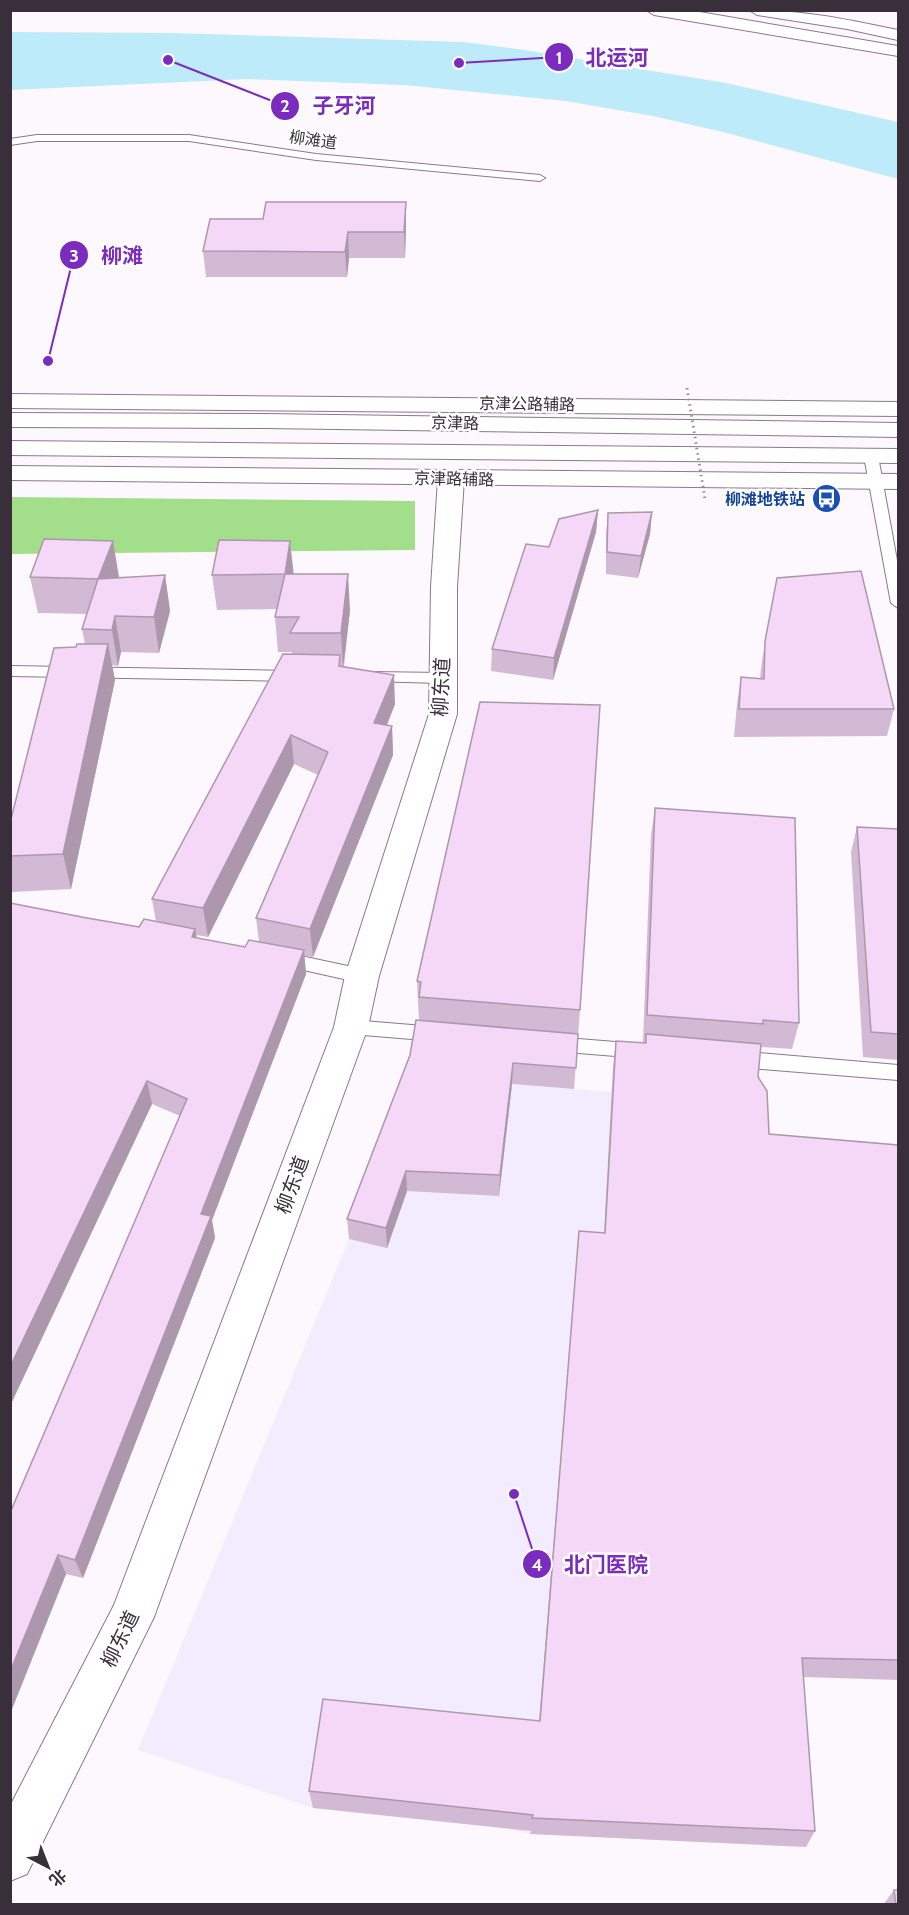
<svg xmlns="http://www.w3.org/2000/svg" width="909" height="1915" font-family="Cabin,'Noto Sans SC',sans-serif">
  <style>
    .medical { fill: #f3ecfe }
    .green { fill: #a3de8a }
    .water { fill: #bdebf9 }
    .lines { fill: none; stroke-linecap: round; stroke-linejoin: round }
    .service-casing { stroke: #8d778f; stroke-width: 2 }
    .minor-casing { stroke: #8d778f; stroke-width: 2 }
    .tertiary-casing { stroke: #8d778f; stroke-width: 2 }
    .primary-casing { stroke: #8d778f; stroke-width: 2 }
    .trunk-casing { stroke: #8d778f; stroke-width: 2 }
    .service { fill: #fff; fill-rule: evenodd }
    .minor { fill: #fff; fill-rule: evenodd }
    .tertiary { fill: #fff; fill-rule: evenodd }
    .primary { fill: #fff; fill-rule: evenodd }
    .trunk { fill: #fff; fill-rule: evenodd }
    .path-bridge { stroke: #968f97; stroke-width: 3; stroke-dasharray: 1.5 4; stroke-linecap: butt }
    .wall { fill: #d3bad4; fill-rule: evenodd }
    .shaded-wall { fill: #ac97ad }
    .building { fill: #f5d8f7; stroke: #ac97ad; stroke-width: 1.5 }
    .labels { text-anchor: middle; dominant-baseline: central; stroke-width: 5; stroke-linejoin: round; paint-order: stroke }
    .far-street-label { font-size: 16px; fill: #392f3a; stroke: #fff }
    .far-transit-label { font-size: 16px; font-weight: bold; fill: #164399; stroke: #fff; text-anchor: end }
    .street-label { font-size: 20px; fill: #392f3a; stroke: #fff }
    .leader { fill: none; stroke: #7b2cbf; stroke-width: 2 }
    .callout-dot { fill: #7b2cbf; stroke: #fff; stroke-width: 2 }
    .mark-label { font-size: 18px; text-anchor: middle; font-weight: bold; fill: #fff }
    .callout-label { font-size: 21px; text-anchor: middle; font-weight: bold; fill: #7b2cbf; stroke: #fff; stroke-width: 5; stroke-linejoin: round; paint-order: stroke }
  </style>
  <rect width="100%" height="100%" fill="#fdf8fd"/>
  <polygon class="medical" points="410,1076 752,1103 761,1117 806,1847 530,1834 500,1828 313,1808 138,1750 349,1239"/>
  <polygon class="green" points="11,497 415,501 415,550 11,554"/>
  <polygon class="water" points="11,32 173,33 463,42 518,49 726,83 898,122 898,179 723,132 653,116 566,101 404,85 247,79 11,90"/>
  <g class="lines">
    <defs>
      <g id="service">
        <polygon points="37,135 189,135 316,154 540,175 545,178 540,181 316,160 189,141 37,141 10,145 10,139"/>
        <polygon points="871,452 878,456 898,566 898,608 891,603 864,456"/>
        <polygon points="10,666 294,671 302,676 294,681 10,676"/>
        <polygon points="370,672 443,673 451,678 443,683 365,681 362,677"/>
        <polygon points="282,952 362,969 368,971 371,976 368,981 362,983 276,964 273,959 276,954"/>
        <polygon points="351,1020 436,1027 443,1029 445,1034 443,1039 436,1041 351,1034 344,1032 342,1027 344,1022"/>
        <polygon points="554,1037 640,1044 647,1046 649,1051 647,1056 640,1058 554,1051 547,1049 545,1044 547,1039"/>
        <polygon points="736,1051 898,1065 898,1080 736,1067 729,1064 727,1059 729,1054"/>
      </g>
      <polygon id="minor" points="451,471 460,474 464,479 457,587 457,714 379,976 368,1027 154,1617 27,1874 10,1881 10,1806 114,1605 334,1027 345,976 429,714 431,587 438,479 442,474"/>
      <g id="tertiary">
        <polygon points="10,394 898,402 898,416 10,408"/>
        <polygon points="10,466 898,474 898,489 10,480"/>
      </g>
      <g id="primary">
        <polygon points="646,10 688,10 898,46 898,56 654,15"/>
        <polygon points="10,413 265,414 898,423 898,437 265,428 10,427"/>
        <polygon points="10,441 898,449 898,463 10,455"/>
      </g>
      <path id="trunk" d="M749,10C802,10 847,19 898,30V40L847,29L757,15Z"/>
    </defs>
    <use href="#service" class="service-casing"/>
    <use href="#minor" class="minor-casing"/>
    <use href="#tertiary" class="tertiary-casing"/>
    <use href="#primary" class="primary-casing"/>
    <use href="#trunk" class="trunk-casing"/>
    <use href="#service" class="service"/>
    <use href="#minor" class="minor"/>
    <use href="#tertiary" class="tertiary"/>
    <use href="#primary" class="primary"/>
    <use href="#trunk" class="trunk"/>
    <polyline class="path-bridge" points="687,388 705,499"/>
  </g>
  <g class="wall">
    <polygon points="406,202 406,228 405,258 349,258 347,277 206,277 203,251 263,219"/>
    <polygon points="598,510 596,532 553,680 491,671 492,649"/>
    <polygon points="652,512 650,534 638,578 606,574 606,534 608,513"/>
    <polygon points="113,541 118,578 165,575 170,611 159,653 121,652 118,666 112,665 115,680 71,889 12,892 10,886 10,823 76,647 85,644 82,629 87,614 38,613 30,577"/>
    <path d="M290,541L293,574L350,610L344,667L395,704L387,725L392,726L393,755L313,957L304,956L306,974L212,1220L215,1238L83,1578L66,1574L10,1714V1513L180,1116L152,1104L10,1406V903L87,918L139,927L156,922L152,899L292,654V652H278L275,617L277,609L217,610L212,575ZM294,764L318,775L256,918L259,942L245,947L197,938L196,935L208,937Z"/>
    <polygon points="765,641 894,709 887,736 734,737 737,704 741,677 760,679 761,669"/>
    <polygon points="655,808 799,1023 792,1049 761,1047 758,1077 769,1134 898,1145 898,1680 803,1677 815,1831 806,1847 530,1834 531,1831 313,1808 309,1791 539,1721 579,1231 604,1233 613,1067 616,1041 645,1043 645,1042 643,1042 651,835"/>
    <polygon points="857,827 898,829 898,1060 863,1057 851,852"/>
    <polygon points="417,981 580,1010 574,1089 512,1084 499,1196 407,1191 387,1248 349,1239 347,1219 410,1055 419,1021"/>
    <polygon points="894,1890 898,1905 883,1905"/>
  </g>
  <g class="shaded-wall">
    <polygon points="406,202 406,228 405,258 404,232"/>
    <polygon points="348,232 349,258 347,277 345,252"/>
    <polygon points="598,510 596,532 553,680 554,658"/>
    <polygon points="652,512 650,534 638,578 641,556"/>
    <polygon points="113,541 119,577 104,615 98,579"/>
    <polygon points="290,541 294,577 285,574"/>
    <polygon points="348,574 350,610 343,669 341,633"/>
    <polygon points="165,575 170,611 159,653 154,617"/>
    <polygon points="115,616 121,652 118,666 112,630"/>
    <polygon points="108,644 115,680 71,889 63,854"/>
    <polygon points="394,675 395,704 376,752 374,723"/>
    <polygon points="392,726 393,755 313,957 310,929"/>
    <polygon points="291,735 294,764 208,937 203,908"/>
    <polygon points="195,929 200,953 192,937"/>
    <polygon points="304,950 306,974 212,1220 215,1238 83,1578 75,1560 201,1214"/>
    <polygon points="513,1063 512,1084 499,1196 500,1175"/>
    <polygon points="147,1081 152,1104 10,1406 10,1367"/>
    <polygon points="406,1171 407,1191 387,1248 386,1228"/>
    <polygon points="58,1555 66,1574 10,1714 10,1672"/>
  </g>
  <g class="building">
    <polygon points="266,202 406,202 404,232 348,232 345,252 203,251 210,219 263,219"/>
    <polygon points="598,510 554,658 492,649 526,544 549,547 559,519"/>
    <polygon points="652,512 641,556 607,552 608,513"/>
    <polygon points="44,539 113,541 98,579 30,577"/>
    <polygon points="219,540 290,541 285,574 212,575"/>
    <polygon points="861,571 894,709 739,709 741,677 764,679 765,641 777,578"/>
    <polygon points="285,574 348,574 341,633 290,633 299,617 275,617"/>
    <polygon points="165,575 154,617 115,616 112,630 82,629 98,579"/>
    <polygon points="77,644 108,644 63,854 10,856 10,823 54,648 76,647"/>
    <polygon points="283,654 340,655 339,666 394,675 374,723 392,726 310,929 256,918 328,752 291,735 203,908 152,899"/>
    <polygon points="480,702 600,705 580,1010 419,997 421,982 417,981"/>
    <polygon points="655,808 795,818 799,1023 763,1020 763,1024 647,1015"/>
    <polygon points="857,827 898,829 898,1034 871,1032"/>
    <polygon points="10,903 87,918 139,927 144,919 195,929 192,937 245,947 249,940 304,950 201,1214 211,1216 75,1560 58,1555 10,1672 10,1513 187,1099 147,1081 10,1367"/>
    <polygon points="416,1020 578,1034 576,1068 513,1063 500,1175 406,1171 386,1228 347,1219 410,1055"/>
    <polygon points="646,1034 761,1044 758,1077 767,1091 769,1134 898,1145 898,1660 802,1658 815,1831 532,1818 533,1815 309,1791 323,1699 540,1721 579,1231 605,1233 616,1041 646,1043"/>
    <polygon points="894,1890 898,1890 898,1905 896,1905"/>
  </g>
  <defs>
    <symbol id="bus-disc" viewBox="-11 -11 22 22"><circle r="9.5" fill="#1a4fb4" stroke="#fff"/><path d="M-5-6H5V4H4V6H2V4H-2V6H-4V4H-5ZM-3.5-4V0h7V-4ZM-3.5 1.2v1.5H-2V1.2ZM2 1.2v1.5H3.5V1.2Z" fill="#fff"/></symbol>
  </defs>
  <g fill-rule="evenodd">
    <use href="#bus-disc" x="810" y="482" width="33" height="33"/>
  </g>
  <g class="labels">
    <g class="far-street-label">
      <text transform="translate(313 140) rotate(8)">柳滩道</text>
      <text transform="translate(527 404) rotate(1)">京津公路辅路</text>
      <text transform="translate(455 423) rotate(1)">京津路</text>
      <text transform="translate(454 479) rotate(1)">京津路辅路</text>
    </g>
    <g class="far-transit-label">
      <text x="805" y="499">柳滩地铁站</text>
    </g>
    <g class="street-label">
      <text transform="translate(441 687) rotate(-87)">柳东道</text>
      <text transform="translate(292 1185) rotate(-70)">柳东道</text>
      <text transform="translate(120 1639) rotate(-64)">柳东道</text>
    </g>
  </g>
  <path class="leader" d="M459 63L559 57M168 60L285 106M48 361L74 255M514 1494L537 1564"/>
  <g class="callout-dot">
    <circle cx="459" cy="63" r="6"/>
    <circle cx="168" cy="60" r="6"/>
    <circle cx="48" cy="361" r="6"/>
    <circle cx="514" cy="1494" r="6"/>
    <circle cx="559" cy="57" r="15"/>
    <circle cx="285" cy="106" r="15"/>
    <circle cx="74" cy="255" r="15"/>
    <circle cx="537" cy="1564" r="15"/>
  </g>
  <g class="mark-label">
    <text x="559" y="64">1</text>
    <text x="285" y="112">2</text>
    <text x="74" y="262">3</text>
    <text x="537" y="1571">4</text>
  </g>
  <g class="callout-label">
    <text x="617" y="65">北运河</text>
    <text x="344" y="113">子牙河</text>
    <text x="122" y="263">柳滩</text>
    <text x="606" y="1572">北门医院</text>
  </g>
  <rect width="909" height="1915" fill="none" stroke="#392f3a" stroke-width="24"/>
  <g transform="translate(48 1867) rotate(138)" stroke="#ffffff" stroke-width="4.5" paint-order="stroke">
  <path d="M0-4.5L10 22L0 15L-10 22Z" fill="#392f3a"/>
  <text y="-9" font-size="16" font-weight="bold" text-anchor="middle" fill="#392f3a">北</text>
  </g>
</svg>
